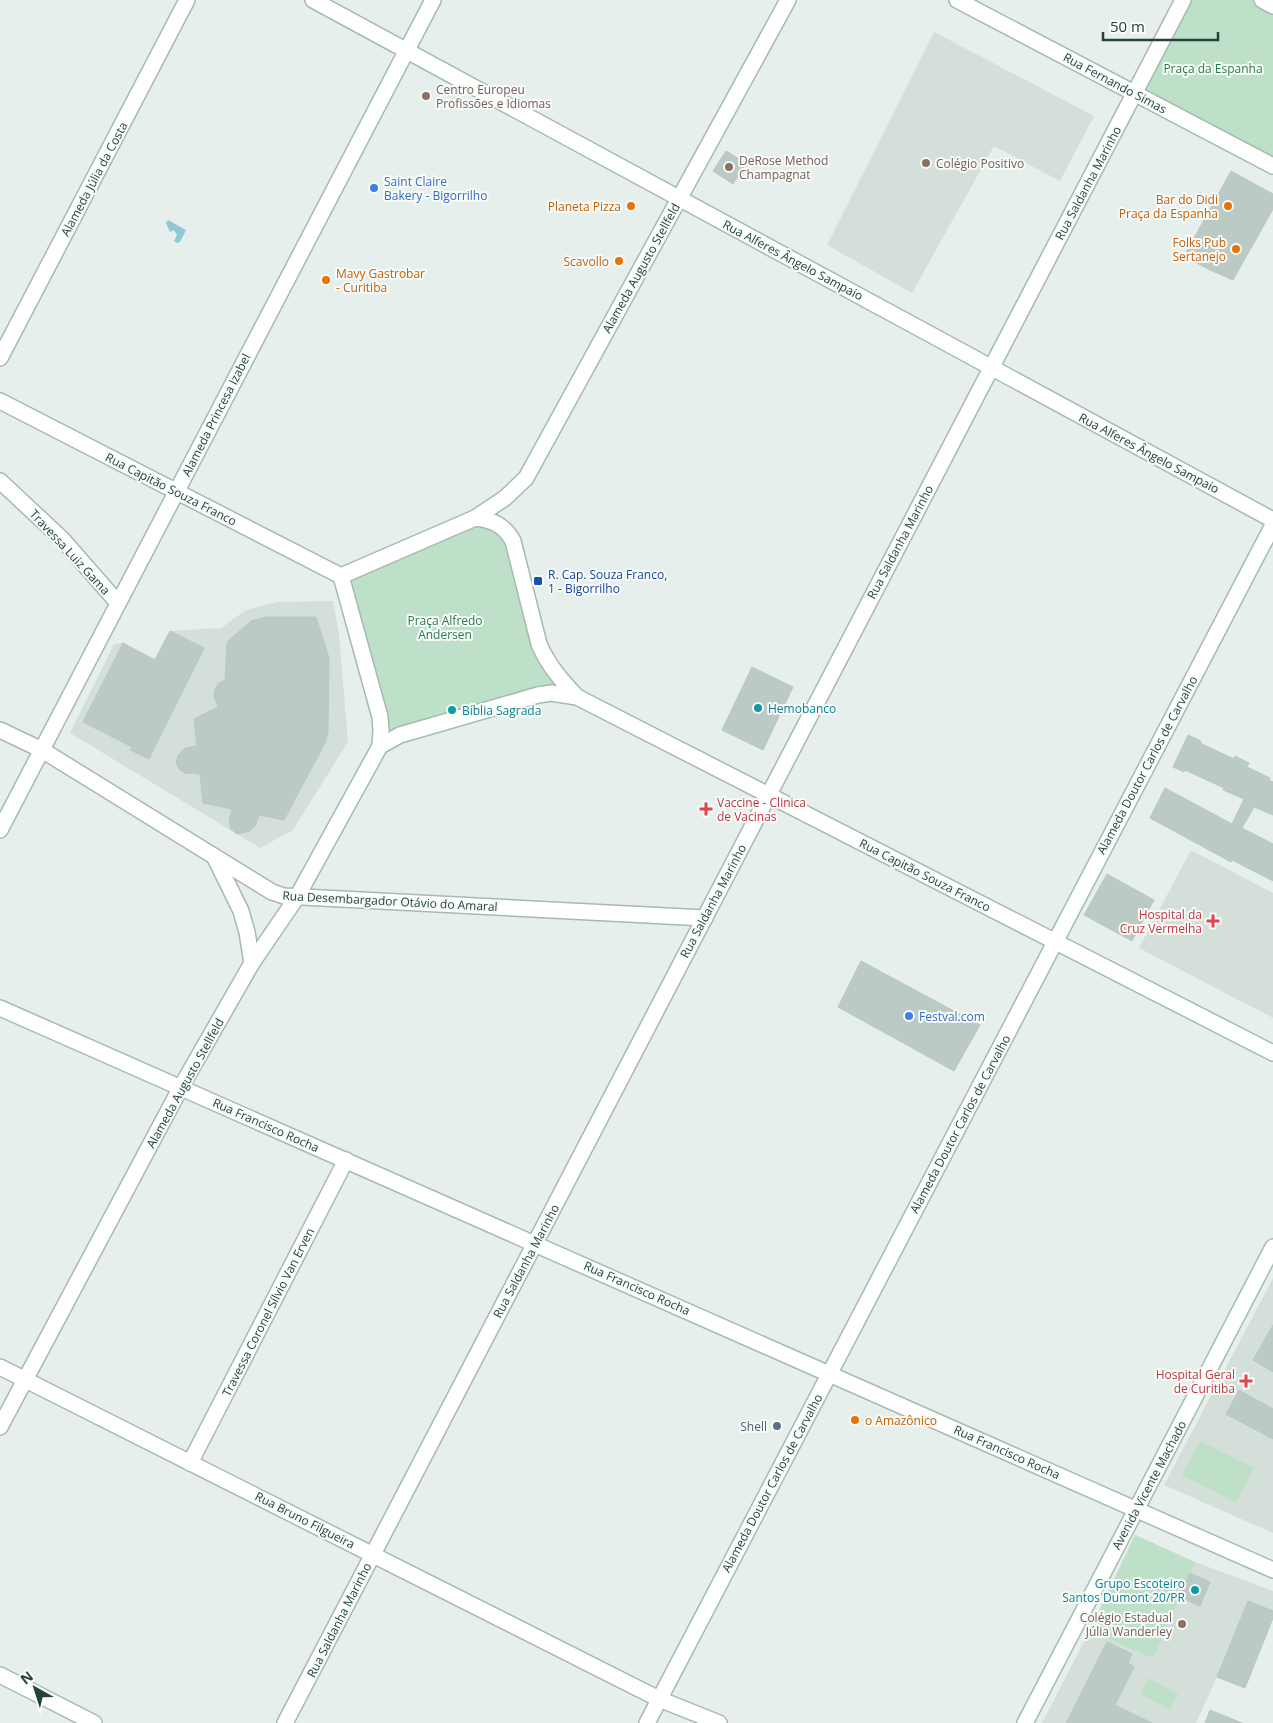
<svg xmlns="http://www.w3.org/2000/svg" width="1273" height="1723" font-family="'Open Sans',sans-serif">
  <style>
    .built { fill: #d4dfda }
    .green { fill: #bfe0c8 }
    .water { fill: #8ec9d4 }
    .building { fill: #bbcac4; stroke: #b8c9c2 }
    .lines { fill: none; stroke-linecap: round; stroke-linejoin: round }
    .street-casing { stroke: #a8b8b2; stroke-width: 18 }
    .secondary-casing { stroke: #a4bbb3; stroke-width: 18 }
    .street { stroke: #fff; stroke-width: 15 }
    .secondary { stroke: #fff; stroke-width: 15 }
    .education-dot { fill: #8d6e63; stroke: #f7fbf9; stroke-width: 2 }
    .shop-dot { fill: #3f7fe0; stroke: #f7fbf9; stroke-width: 2 }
    .food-dot { fill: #e8710a; stroke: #f7fbf9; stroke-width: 2 }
    .transit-dot { fill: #1a4fb4; stroke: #f7fbf9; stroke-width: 2 }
    .culture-dot { fill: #0f9aa8; stroke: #f7fbf9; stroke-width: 2 }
    .health-dot { fill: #e0444e; stroke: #f7fbf9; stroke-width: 2 }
    .service-dot { fill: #5c6f8a; stroke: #f7fbf9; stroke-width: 2 }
    .labels { text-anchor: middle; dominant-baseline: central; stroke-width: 4; stroke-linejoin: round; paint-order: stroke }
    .park-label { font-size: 12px; fill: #2d7a4b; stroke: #f7fbf9 }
    .street-label { font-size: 12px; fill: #24423a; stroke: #f7fbf9 }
    .education-label { font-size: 12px; fill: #785e54; stroke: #f7fbf9; text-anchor: start }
    .shop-label { font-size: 12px; fill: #366cbe; stroke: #f7fbf9; text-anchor: start }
    .food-label { font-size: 12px; fill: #c56008; stroke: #f7fbf9; text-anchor: end }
    .transit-label { font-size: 12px; fill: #164399; stroke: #f7fbf9; text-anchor: start }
    .culture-label { font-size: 12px; fill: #0d838f; stroke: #f7fbf9; text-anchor: start }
    .health-label { font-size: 12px; fill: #be3a42; stroke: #f7fbf9; text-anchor: end }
    .service-label { font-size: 12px; fill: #4e5e75; stroke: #f7fbf9; text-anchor: end }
  </style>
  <rect width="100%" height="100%" fill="#e6efeb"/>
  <g class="built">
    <polygon points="934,32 1094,116 1060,181 994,146 912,293 827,245"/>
    <polygon points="333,601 339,634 348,742 293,830 260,848 70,733 114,644 123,643 154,659 170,631 221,628 246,610 277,602"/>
    <polygon points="1191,850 1273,893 1273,1018 1139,948"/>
    <polygon points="1273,1278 1273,1533 1164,1485"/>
    <polygon points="1135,1535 1195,1562 1273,1591 1273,1618 1245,1688 1217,1677 1196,1723 1042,1723 1090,1630"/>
  </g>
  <g class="green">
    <polygon points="1183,0 1262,0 1273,6 1273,166 1135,93"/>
    <polygon points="475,518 500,525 539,644 564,694 380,746 341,576"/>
    <polygon points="1200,1441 1254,1468 1236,1503 1182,1475"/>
    <polygon points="1135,1535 1195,1562 1155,1654 1149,1657 1090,1630"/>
    <polygon points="1148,1678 1178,1694 1170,1710 1140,1694"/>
  </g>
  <polygon class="water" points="168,220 186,230 180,242 177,243 174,241 177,235 174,230 170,232 166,223"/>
  <g class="building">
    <polygon points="726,151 746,163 733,184 713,171"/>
    <polygon points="1231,171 1273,194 1273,209 1233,280 1210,270 1184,256"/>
    <polygon points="266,617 316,617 329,658 328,733 325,743 284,820 259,815 255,826 250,831 237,834 231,829 229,820 232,809 203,803 200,774 185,773 180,770 176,763 178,755 185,748 197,746 194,719 218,707 214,696 215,689 219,683 225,680 227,642 251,621"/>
    <polygon points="170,631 204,648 149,759 130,750 132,747 83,722 123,643 155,660"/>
    <polygon points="752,667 793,687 763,750 722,730"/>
    <polygon points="1188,735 1201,741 1200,743 1234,759 1235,756 1249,763 1247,767 1270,778 1269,780 1273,782 1273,815 1254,807 1242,828 1273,844 1273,881 1232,860 1231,862 1150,818 1165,788 1232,824 1244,799 1223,790 1224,788 1185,770 1184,772 1173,767"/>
    <polygon points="1107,874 1154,900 1132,941 1084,915"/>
    <polygon points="861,961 980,1025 954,1071 838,1007"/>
    <polygon points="1273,1325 1273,1372 1253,1360"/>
    <polygon points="1239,1390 1273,1409 1273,1439 1226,1414"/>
    <polygon points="1190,1573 1210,1582 1200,1606 1179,1597"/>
    <polygon points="1248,1601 1273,1611 1273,1618 1245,1688 1217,1677"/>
    <polygon points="1107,1642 1132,1654 1128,1663 1134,1667 1115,1705 1152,1723 1066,1723"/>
    <polygon points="1210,1710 1242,1723 1205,1723"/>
  </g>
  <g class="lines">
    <defs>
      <g id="street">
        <polyline points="1262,0 1273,6"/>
        <polyline points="0,481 62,539 118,603"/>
        <polyline points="0,730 42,750 272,892 284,896 705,918"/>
        <polyline points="215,858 241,911 247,932 252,963"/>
        <polyline points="0,1367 659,1699 719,1723"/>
        <polyline points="0,1427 181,1087"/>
        <polyline points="190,1463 346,1160"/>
        <polyline points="285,1723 1183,0"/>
      </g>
      <g id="secondary">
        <polyline points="313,0 1273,520"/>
        <polyline points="957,0 1273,166"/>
        <polyline points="0,358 187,0"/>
        <polyline points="0,401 341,576"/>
        <polyline points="475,518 505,498 526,478 788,0"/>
        <path d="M341,576L475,518C493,520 504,525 513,541L539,644C548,665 561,680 577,697"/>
        <polyline points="380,746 400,735 538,695 551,693 577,697 1273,1053"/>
        <polyline points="0,830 433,0"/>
        <polyline points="0,1008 1273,1570"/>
        <polyline points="181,1087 252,963 297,897 380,746 381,730 380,717 341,576"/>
        <polyline points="0,1675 94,1723"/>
        <polyline points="647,1723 1273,525"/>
        <polyline points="1025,1723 1273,1247"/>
      </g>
    </defs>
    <use href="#street" class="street-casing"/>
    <use href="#secondary" class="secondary-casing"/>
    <use href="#street" class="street"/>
    <use href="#secondary" class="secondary"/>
  </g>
  <g class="education-dot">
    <circle cx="426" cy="96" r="5"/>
    <circle cx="926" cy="163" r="5"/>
    <circle cx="729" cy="167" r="5"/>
    <circle cx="1182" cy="1624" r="5"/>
  </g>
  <g class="shop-dot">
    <circle cx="374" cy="188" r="5"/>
    <circle cx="909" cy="1016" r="5"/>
  </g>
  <g class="food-dot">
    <circle cx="631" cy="206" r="5"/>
    <circle cx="1228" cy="206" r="5"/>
    <circle cx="1236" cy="249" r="5"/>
    <circle cx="619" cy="261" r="5"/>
    <circle cx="326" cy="280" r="5"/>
    <circle cx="855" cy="1420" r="5"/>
  </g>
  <rect class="transit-dot" x="533" y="576" width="10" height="10" rx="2.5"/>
  <g class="culture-dot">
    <circle cx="758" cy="708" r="5"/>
    <circle cx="452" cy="710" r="5"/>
    <circle cx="1195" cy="1590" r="5"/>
  </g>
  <g class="health-dot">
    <path d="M703.5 801.5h5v5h5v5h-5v5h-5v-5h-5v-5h5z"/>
    <path d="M1210.5 913.5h5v5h5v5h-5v5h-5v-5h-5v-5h5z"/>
    <path d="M1243.5 1373.5h5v5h5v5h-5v5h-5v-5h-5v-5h5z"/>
  </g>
  <circle class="service-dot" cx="777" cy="1426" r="5"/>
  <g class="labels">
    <g class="park-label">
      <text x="1213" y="68">Praça da Espanha</text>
      <text x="445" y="620">Praça Alfredo<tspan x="445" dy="14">Andersen</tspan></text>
    </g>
    <g class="street-label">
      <text transform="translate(1115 83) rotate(28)">Rua Fernando Simas</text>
      <text transform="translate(94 179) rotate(-62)">Alameda Júlia da Costa</text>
      <text transform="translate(1088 183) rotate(-62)">Rua Saldanha Marinho</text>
      <text transform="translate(793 260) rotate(28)">Rua Alferes Ângelo Sampaio</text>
      <text transform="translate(641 268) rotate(-61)">Alameda Augusto Stellfeld</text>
      <text transform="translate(216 415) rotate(-63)">Alameda Princesa Izabel</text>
      <text transform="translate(1149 453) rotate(28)">Rua Alferes Ângelo Sampaio</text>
      <text transform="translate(171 489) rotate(27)">Rua Capitão Souza Franco</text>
      <text transform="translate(900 542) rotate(-62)">Rua Saldanha Marinho</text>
      <text transform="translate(70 552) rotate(47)">Travessa Luiz Gama</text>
      <text transform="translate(1147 765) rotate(-62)">Alameda Doutor Carlos de Carvalho</text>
      <text transform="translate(925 875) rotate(27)">Rua Capitão Souza Franco</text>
      <text transform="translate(390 901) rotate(3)">Rua Desembargador Otávio do Amaral</text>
      <text transform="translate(713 901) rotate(-62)">Rua Saldanha Marinho</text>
      <text transform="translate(185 1083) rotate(-61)">Alameda Augusto Stellfeld</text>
      <text transform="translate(960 1124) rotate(-62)">Alameda Doutor Carlos de Carvalho</text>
      <text transform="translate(266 1125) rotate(24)">Rua Francisco Rocha</text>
      <text transform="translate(526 1261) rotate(-62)">Rua Saldanha Marinho</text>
      <text transform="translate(637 1288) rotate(24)">Rua Francisco Rocha</text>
      <text transform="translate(268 1312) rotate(-63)">Travessa Coronel Sílvio Van Erven</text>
      <text transform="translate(1007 1452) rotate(24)">Rua Francisco Rocha</text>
      <text transform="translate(772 1483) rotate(-62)">Alameda Doutor Carlos de Carvalho</text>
      <text transform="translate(1149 1485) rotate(-62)">Avenida Vicente Machado</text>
      <text transform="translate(305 1520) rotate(27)">Rua Bruno Filgueira</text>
      <text transform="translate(339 1620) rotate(-63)">Rua Saldanha Marinho</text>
    </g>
    <g class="education-label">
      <text x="436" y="89">Centro Europeu<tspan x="436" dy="14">Profissões e Idiomas</tspan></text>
      <text x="739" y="160">DeRose Method<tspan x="739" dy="14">Champagnat</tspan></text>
      <text x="936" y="163">Colégio Positivo</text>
      <text x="1172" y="1617" text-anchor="end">Colégio Estadual<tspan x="1172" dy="14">Júlia Wanderley</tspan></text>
    </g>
    <g class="shop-label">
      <text x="384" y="181">Saint Claire<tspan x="384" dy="14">Bakery - Bigorrilho</tspan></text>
      <text x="919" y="1016">Festval.com</text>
    </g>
    <g class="food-label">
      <text x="1218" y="199">Bar do Didi<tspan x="1218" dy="14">Praça da Espanha</tspan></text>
      <text x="621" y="206">Planeta Pizza</text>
      <text x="1226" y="242">Folks Pub<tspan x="1226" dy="14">Sertanejo</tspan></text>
      <text x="609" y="261">Scavollo</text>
      <text x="336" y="273" text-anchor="start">Mavy Gastrobar<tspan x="336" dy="14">- Curitiba</tspan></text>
      <text x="865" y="1420" text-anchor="start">o Amazônico</text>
    </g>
    <g class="transit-label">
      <text x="548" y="574">R. Cap. Souza Franco,<tspan x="548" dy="14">1 - Bigorrilho</tspan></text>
    </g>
    <g class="culture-label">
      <text x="768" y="708">Hemobanco</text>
      <text x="462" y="710">Bíblia Sagrada</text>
      <text x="1185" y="1583" text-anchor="end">Grupo Escoteiro<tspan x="1185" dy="14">Santos Dumont 20/PR</tspan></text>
    </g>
    <g class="health-label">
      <text x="717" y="802" text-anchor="start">Vaccine - Clinica<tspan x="717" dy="14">de Vacinas</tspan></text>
      <text x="1202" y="914">Hospital da<tspan x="1202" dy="14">Cruz Vermelha</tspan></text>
      <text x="1235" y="1374">Hospital Geral<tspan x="1235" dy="14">de Curitiba</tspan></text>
    </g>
    <g class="service-label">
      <text x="767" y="1426">Shell</text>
    </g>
  </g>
  <g transform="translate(35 1688) rotate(321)" stroke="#f7fbf9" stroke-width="4" paint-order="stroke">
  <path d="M0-4L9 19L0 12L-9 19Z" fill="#24423a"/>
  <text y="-8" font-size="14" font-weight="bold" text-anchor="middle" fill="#24423a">N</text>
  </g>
  <path d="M1103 32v8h115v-8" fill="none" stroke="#24423a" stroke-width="2.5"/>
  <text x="1110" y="32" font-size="15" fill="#24423a" stroke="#f7fbf9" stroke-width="4" paint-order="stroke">50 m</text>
</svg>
